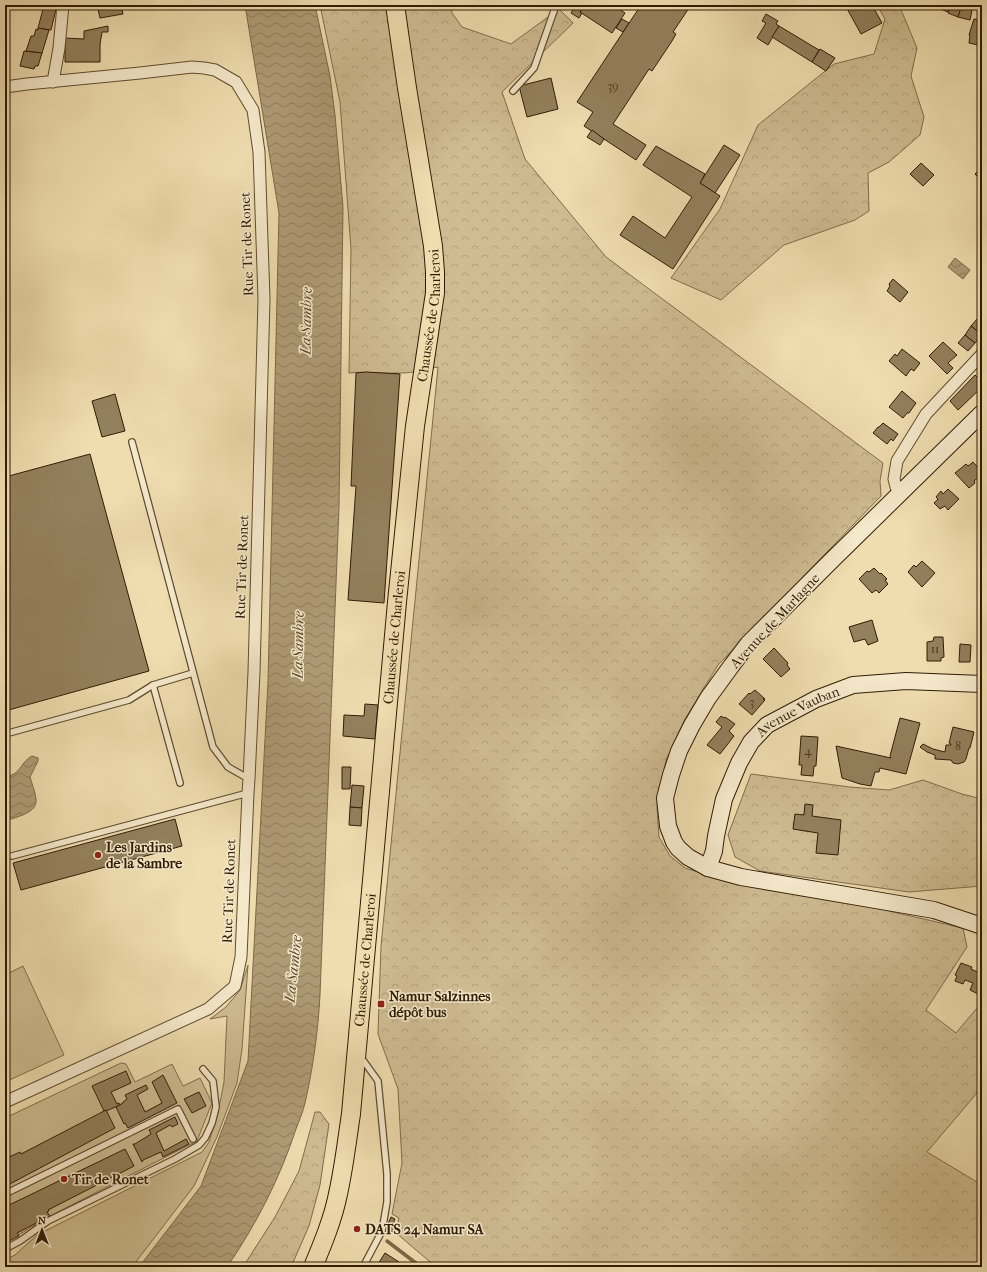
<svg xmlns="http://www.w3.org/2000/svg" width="987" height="1272" font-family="'IM FELL French Canon',serif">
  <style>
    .grass { fill: #cfbc92; stroke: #806c4c }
    .forest { fill: url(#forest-crowns); stroke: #806c4c }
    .water { fill: url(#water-waves); stroke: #7c6848 }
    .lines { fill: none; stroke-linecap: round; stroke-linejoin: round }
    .stream { stroke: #7c6848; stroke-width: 3.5 }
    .building { fill: #93805d; stroke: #301c05 }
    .lane-casing { stroke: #604c30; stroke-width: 8 }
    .street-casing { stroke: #604c30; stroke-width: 13 }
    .secondary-casing { stroke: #301c05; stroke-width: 18 }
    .primary-casing { stroke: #301c05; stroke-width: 20 }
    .lane { stroke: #f5e9cb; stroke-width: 5.5 }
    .street { stroke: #f5e9cb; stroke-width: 11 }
    .secondary { stroke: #f5e9cb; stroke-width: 16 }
    .primary { stroke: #efddaf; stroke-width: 18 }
    .poi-dot { fill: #8f2418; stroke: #f5e9cb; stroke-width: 1.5 }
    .labels { text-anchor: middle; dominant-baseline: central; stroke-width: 3; stroke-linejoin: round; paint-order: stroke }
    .number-label { font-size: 12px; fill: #49351b }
    .street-label { font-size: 14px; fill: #301c05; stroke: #f5e9cb }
    .poi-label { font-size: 14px; font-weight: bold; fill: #301c05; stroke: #f5e9cb; text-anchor: start }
    .water-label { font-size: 15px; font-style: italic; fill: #5c482c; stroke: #f5e9cb }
  </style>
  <defs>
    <pattern id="forest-crowns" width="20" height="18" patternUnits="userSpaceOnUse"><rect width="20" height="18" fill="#cfbc92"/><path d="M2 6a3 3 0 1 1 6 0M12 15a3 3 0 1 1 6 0" fill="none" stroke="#b2a17c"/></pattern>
    <pattern id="water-waves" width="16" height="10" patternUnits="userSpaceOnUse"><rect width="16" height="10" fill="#ae9b75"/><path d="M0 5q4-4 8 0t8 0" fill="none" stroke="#8e7e5e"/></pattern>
  </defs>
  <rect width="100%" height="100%" fill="#efddaf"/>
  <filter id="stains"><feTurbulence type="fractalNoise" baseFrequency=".005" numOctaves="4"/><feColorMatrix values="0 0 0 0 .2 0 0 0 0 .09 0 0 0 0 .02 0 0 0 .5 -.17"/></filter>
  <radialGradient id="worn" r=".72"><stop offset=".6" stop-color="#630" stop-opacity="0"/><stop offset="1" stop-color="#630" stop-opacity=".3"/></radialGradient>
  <g class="grass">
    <polygon points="248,965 242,1049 237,1083 217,1137 194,1186 132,1267 5,1267 5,1260 15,1255 37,1235 202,1152 209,1142 218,1113 224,1082 227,1016 210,1019 226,1007 240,990"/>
    <polygon points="23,966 64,1055 5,1082 5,975"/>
    <polygon points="121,1063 126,1064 135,1082 172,1064 183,1086 200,1078 212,1103 197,1141 50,1216 5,1243 5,1118"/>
  </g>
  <g class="forest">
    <path d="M320,5H451L452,13L462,27L511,44L559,9L573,23L502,92L525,159L606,257L883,463L880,481L881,496L718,665L685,719L666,760L657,807L659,837L670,856L685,868L734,883L854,903L963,928L967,947L926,1010L956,1033L982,1002V1087L927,1152L982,1185V1267H436L395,1232L399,1218L392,1214L402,1163L398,1089L378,1034L381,946L438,367C426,369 414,373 401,373C383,374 367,371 349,373L351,249L340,102Z"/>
    <polygon points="877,5 899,5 917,48 911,76 924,117 920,135 889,162 868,173 869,211 855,220 784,245 721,300 671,278 720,209 758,125 834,64 874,54 885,19"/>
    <polygon points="751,774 850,787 889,790 923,780 962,794 982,799 982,886 909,892 760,871 735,857 728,835"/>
    <polygon points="315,1112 320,1112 329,1124 320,1185 309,1226 291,1267 243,1267 275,1217 299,1171"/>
  </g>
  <g class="water">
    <path d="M245,5H315L330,76L335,115L343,207L339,507L320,995C318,1032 313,1068 305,1103C303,1112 299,1121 296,1129C280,1178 256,1225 227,1267H139L201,1186L248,1061L268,682L279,213Z"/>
    <polygon points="955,258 970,270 963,279 948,267"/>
    <path d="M32,756L38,758V761L30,777C32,784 35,791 36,799C38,813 16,817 5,821V776C20,777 21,761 32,756Z"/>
  </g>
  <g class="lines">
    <polyline class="stream" points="387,1241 421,1267"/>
  </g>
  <g class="building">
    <polygon points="44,5 57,5 51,30 38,28"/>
    <polygon points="97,5 121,5 123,14 100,18"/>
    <polygon points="576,5 582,9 580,12 582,13 579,18 571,13"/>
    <polygon points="577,5 613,5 625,13 612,33 580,12 582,9"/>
    <polygon points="641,5 691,5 673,32 676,34 672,41 652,71 649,69 613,124 646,145 636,160 584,126 593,112 577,102"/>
    <polygon points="845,5 872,5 882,23 861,34"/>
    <polygon points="939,5 951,5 948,12 938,8"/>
    <polygon points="951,5 962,5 958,17 948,13"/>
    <polygon points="962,5 973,5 970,20 958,17"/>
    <polygon points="766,14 778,21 776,24 779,26 768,45 757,38 766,23 762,21"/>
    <polygon points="622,19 629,23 623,32 616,28"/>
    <polygon points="974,19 982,20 982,46 969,43 970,35 969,35"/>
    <polygon points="108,26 108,32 102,32 100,44 100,62 65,62 65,38 84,39 84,31"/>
    <polygon points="779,26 819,50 812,62 772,37"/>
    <polygon points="38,28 49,30 42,53 26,51 31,36 34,36 36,29 38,30"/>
    <polygon points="820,49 835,58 826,71 812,62"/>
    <polygon points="24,51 42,53 38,66 35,66 34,69 20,66"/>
    <polygon points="551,78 558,109 527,117 519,86"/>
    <polygon points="592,130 604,139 600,145 587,137"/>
    <polygon points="724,145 740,155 715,193 700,183"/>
    <polygon points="656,146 705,174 700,183 720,196 673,269 620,235 633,216 665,238 692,197 643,165"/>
    <polygon points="921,163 934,175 923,186 910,174"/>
    <polygon points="982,167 982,182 975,174"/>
    <polygon points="893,279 908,292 900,302 887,291 890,286 889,284"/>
    <polygon points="982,312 982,322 978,318"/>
    <polygon points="978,318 982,322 982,335 971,326"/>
    <polygon points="971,326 982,335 975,343 965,335"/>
    <polygon points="965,335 975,343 968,351 958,343"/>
    <polygon points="943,342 957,355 948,363 953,368 947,374 929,356"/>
    <polygon points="902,349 920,363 914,371 911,369 906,376 889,361 895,354 897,356"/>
    <polygon points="366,372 400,374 384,603 348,600 356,486 351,486 356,373"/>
    <polygon points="975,375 982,382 982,387 958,410 950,401"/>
    <polygon points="902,391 916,403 909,413 907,413 903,418 889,407"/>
    <polygon points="115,394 125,431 102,437 92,401"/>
    <polygon points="883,423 898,434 893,441 891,439 887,444 873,433 878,427 879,427"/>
    <polygon points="90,454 149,671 5,711 5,477"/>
    <polygon points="973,462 982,472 982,474 974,481 975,483 969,488 955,473 966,464 968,466"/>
    <polygon points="948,489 959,499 948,510 945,506 940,509 934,503 938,499 936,497 941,491 943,494"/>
    <polygon points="922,561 935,573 922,587 908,572 914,565 916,567"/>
    <polygon points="874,568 880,574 881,573 887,579 885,580 888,584 879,593 876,590 872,593 859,579 867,571 869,572"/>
    <polygon points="872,620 878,641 868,645 865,639 854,642 849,627"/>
    <polygon points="934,637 943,637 944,657 941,658 941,661 927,661 927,642 933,641"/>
    <polygon points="960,644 971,645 970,662 959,662"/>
    <polygon points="774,648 788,663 787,665 790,669 781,677 763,659"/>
    <polygon points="755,690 765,699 763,699 765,700 752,715 739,704 749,693 750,694"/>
    <polygon points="365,704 378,705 375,739 343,736 344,715 364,716"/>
    <polygon points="721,716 724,718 725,717 735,724 729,731 734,736 720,754 707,745 722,727 716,722"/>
    <polygon points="900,718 920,723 906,774 880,768 879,772 875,772 871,786 860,784 842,778 836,746 891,758 890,756"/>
    <polygon points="953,727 974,732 970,748 969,748 966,759 964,762 958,764 953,763 951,760 935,759 935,755 927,752 920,747 923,744 933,749 945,752 946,745 951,745 951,744 949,743"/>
    <polygon points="801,736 818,737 816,766 814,766 813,776 801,775 802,765 799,765"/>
    <polygon points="342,767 351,767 350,789 342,789"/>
    <polygon points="352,785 364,786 362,808 350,807"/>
    <polygon points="805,804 813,805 812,816 841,820 838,855 816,853 818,833 793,829 795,814 804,815"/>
    <polygon points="350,807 362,808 361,826 349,825"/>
    <polygon points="175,819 182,846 21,890 13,863"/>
    <polygon points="961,963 972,967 971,969 982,974 982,987 978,994 970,990 973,983 965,980 963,984 955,981 957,976 955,975"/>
    <polygon points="126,1071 131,1083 111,1092 117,1104 119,1103 120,1105 106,1111 106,1110 104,1111 92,1086"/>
    <polygon points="163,1075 177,1103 128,1128 125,1123 124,1124 116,1107 123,1103 123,1102 127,1099 125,1095 146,1085 148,1089 137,1095 145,1112 162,1103 152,1082"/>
    <polygon points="199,1092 206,1106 192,1113 184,1099"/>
    <polygon points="106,1110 115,1128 8,1185 8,1187 5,1189 5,1159 20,1152 21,1154"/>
    <polygon points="175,1117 178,1124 172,1127 170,1125 156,1133 164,1151 186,1139 189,1144 163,1157 161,1152 143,1160 142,1162 133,1144 135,1144 151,1134 149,1130"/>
    <polygon points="125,1149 134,1166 48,1210 49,1211 47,1212 50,1216 17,1233 19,1236 5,1243 5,1207"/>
    <polygon points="391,1217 395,1219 393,1224 396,1225 393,1232 386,1228"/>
    <polygon points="385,1253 399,1262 396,1267 376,1267"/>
  </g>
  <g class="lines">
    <defs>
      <g id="lane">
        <polyline points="513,91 534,68 556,5"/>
        <polyline points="132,442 213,747 228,767 249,779"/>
        <polyline points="153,685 180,783"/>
        <polyline points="5,734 129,700 153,685 193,673"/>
        <polyline points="12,856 248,793"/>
        <polyline points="360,1056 378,1081 387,1174 387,1202 382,1231 363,1267"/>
        <polyline points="5,1194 178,1109 193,1139"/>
        <polyline points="5,1249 20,1241 48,1221 175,1159 199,1145 205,1138 212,1123 216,1107 213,1081 203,1069"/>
      </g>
      <g id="street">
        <polyline points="53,82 59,48 63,5"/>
        <polyline points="5,87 27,84 140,73 192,67 204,68 215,70 236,82 253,110 259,152 264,299 254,672 249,779 248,793 241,957 235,986 208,1009 5,1102"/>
        <polyline points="900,493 896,487 894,479 897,461 926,414 982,354"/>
      </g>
      <g id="secondary">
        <polyline points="982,413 831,561 748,644 732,665 708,698 692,725 679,751 671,775 665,798 668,826 674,842 678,848 688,857 708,868 741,877 934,910 982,926"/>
        <path id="s1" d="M708,868L714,851L716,836L724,799L739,763L751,742L767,725L816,699L853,685L906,681L982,684"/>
      </g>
      <g id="primary">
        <path id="s2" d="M313,1267C323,1243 333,1219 338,1194C344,1167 347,1140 351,1114L397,602L415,426L435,293V272L433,246L407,88L395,5"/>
      </g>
    </defs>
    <use href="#lane" class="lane-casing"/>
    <use href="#street" class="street-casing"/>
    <use href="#secondary" class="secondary-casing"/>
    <use href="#primary" class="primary-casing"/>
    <use href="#lane" class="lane"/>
    <use href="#street" class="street"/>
    <use href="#secondary" class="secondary"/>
    <use href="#primary" class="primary"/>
  </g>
  <g class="poi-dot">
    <circle cx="98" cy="855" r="4"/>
    <rect x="377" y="1000" width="8" height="8" rx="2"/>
    <circle cx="64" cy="1179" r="4"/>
    <circle cx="357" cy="1229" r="4"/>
  </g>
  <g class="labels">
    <g class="number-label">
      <text x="613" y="86">39</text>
      <text x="935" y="649">11</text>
      <text x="752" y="702">3</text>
      <text x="958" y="746">8</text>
      <text x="808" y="751">4</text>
    </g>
    <g class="street-label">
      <text transform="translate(247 244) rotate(-92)">Rue Tir de Ronet</text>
      <text stroke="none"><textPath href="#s2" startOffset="961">Chaussée de Charleroi</textPath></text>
      <text transform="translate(242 567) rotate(-88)">Rue Tir de Ronet</text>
      <text transform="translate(775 621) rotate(-47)">Avenue de Marlagne</text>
      <text stroke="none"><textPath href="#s2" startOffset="637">Chaussée de Charleroi</textPath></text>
      <text stroke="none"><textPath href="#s1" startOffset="191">Avenue Vauban</textPath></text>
      <text transform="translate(229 891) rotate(-88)">Rue Tir de Ronet</text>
      <text stroke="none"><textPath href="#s2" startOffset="313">Chaussée de Charleroi</textPath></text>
    </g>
    <g class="poi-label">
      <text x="106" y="847">Les Jardins<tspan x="106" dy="16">de la Sambre</tspan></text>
      <text x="389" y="996">Namur Salzinnes<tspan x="389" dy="16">dépôt bus</tspan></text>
      <text x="72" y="1179">Tir de Ronet</text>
      <text x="365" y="1229">DATS 24 Namur SA</text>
    </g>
    <g class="water-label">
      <text transform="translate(306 321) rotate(-89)">La Sambre</text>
      <text transform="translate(298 645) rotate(-89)">La Sambre</text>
      <text transform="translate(293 969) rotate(-84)">La Sambre</text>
    </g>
  </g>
  <rect width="987" height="1272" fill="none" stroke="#efddaf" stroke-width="20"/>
  <rect x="6" y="6" width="975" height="1260" fill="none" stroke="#301c05" stroke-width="2"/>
  <rect x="10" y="10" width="967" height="1252" fill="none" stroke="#301c05"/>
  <g transform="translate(42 1230)" stroke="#f5e9cb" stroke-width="3" paint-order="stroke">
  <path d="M0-3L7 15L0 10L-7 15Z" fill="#301c05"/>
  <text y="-6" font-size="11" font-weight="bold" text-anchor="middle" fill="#301c05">N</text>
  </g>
  <rect width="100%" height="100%" filter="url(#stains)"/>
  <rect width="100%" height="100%" fill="url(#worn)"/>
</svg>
